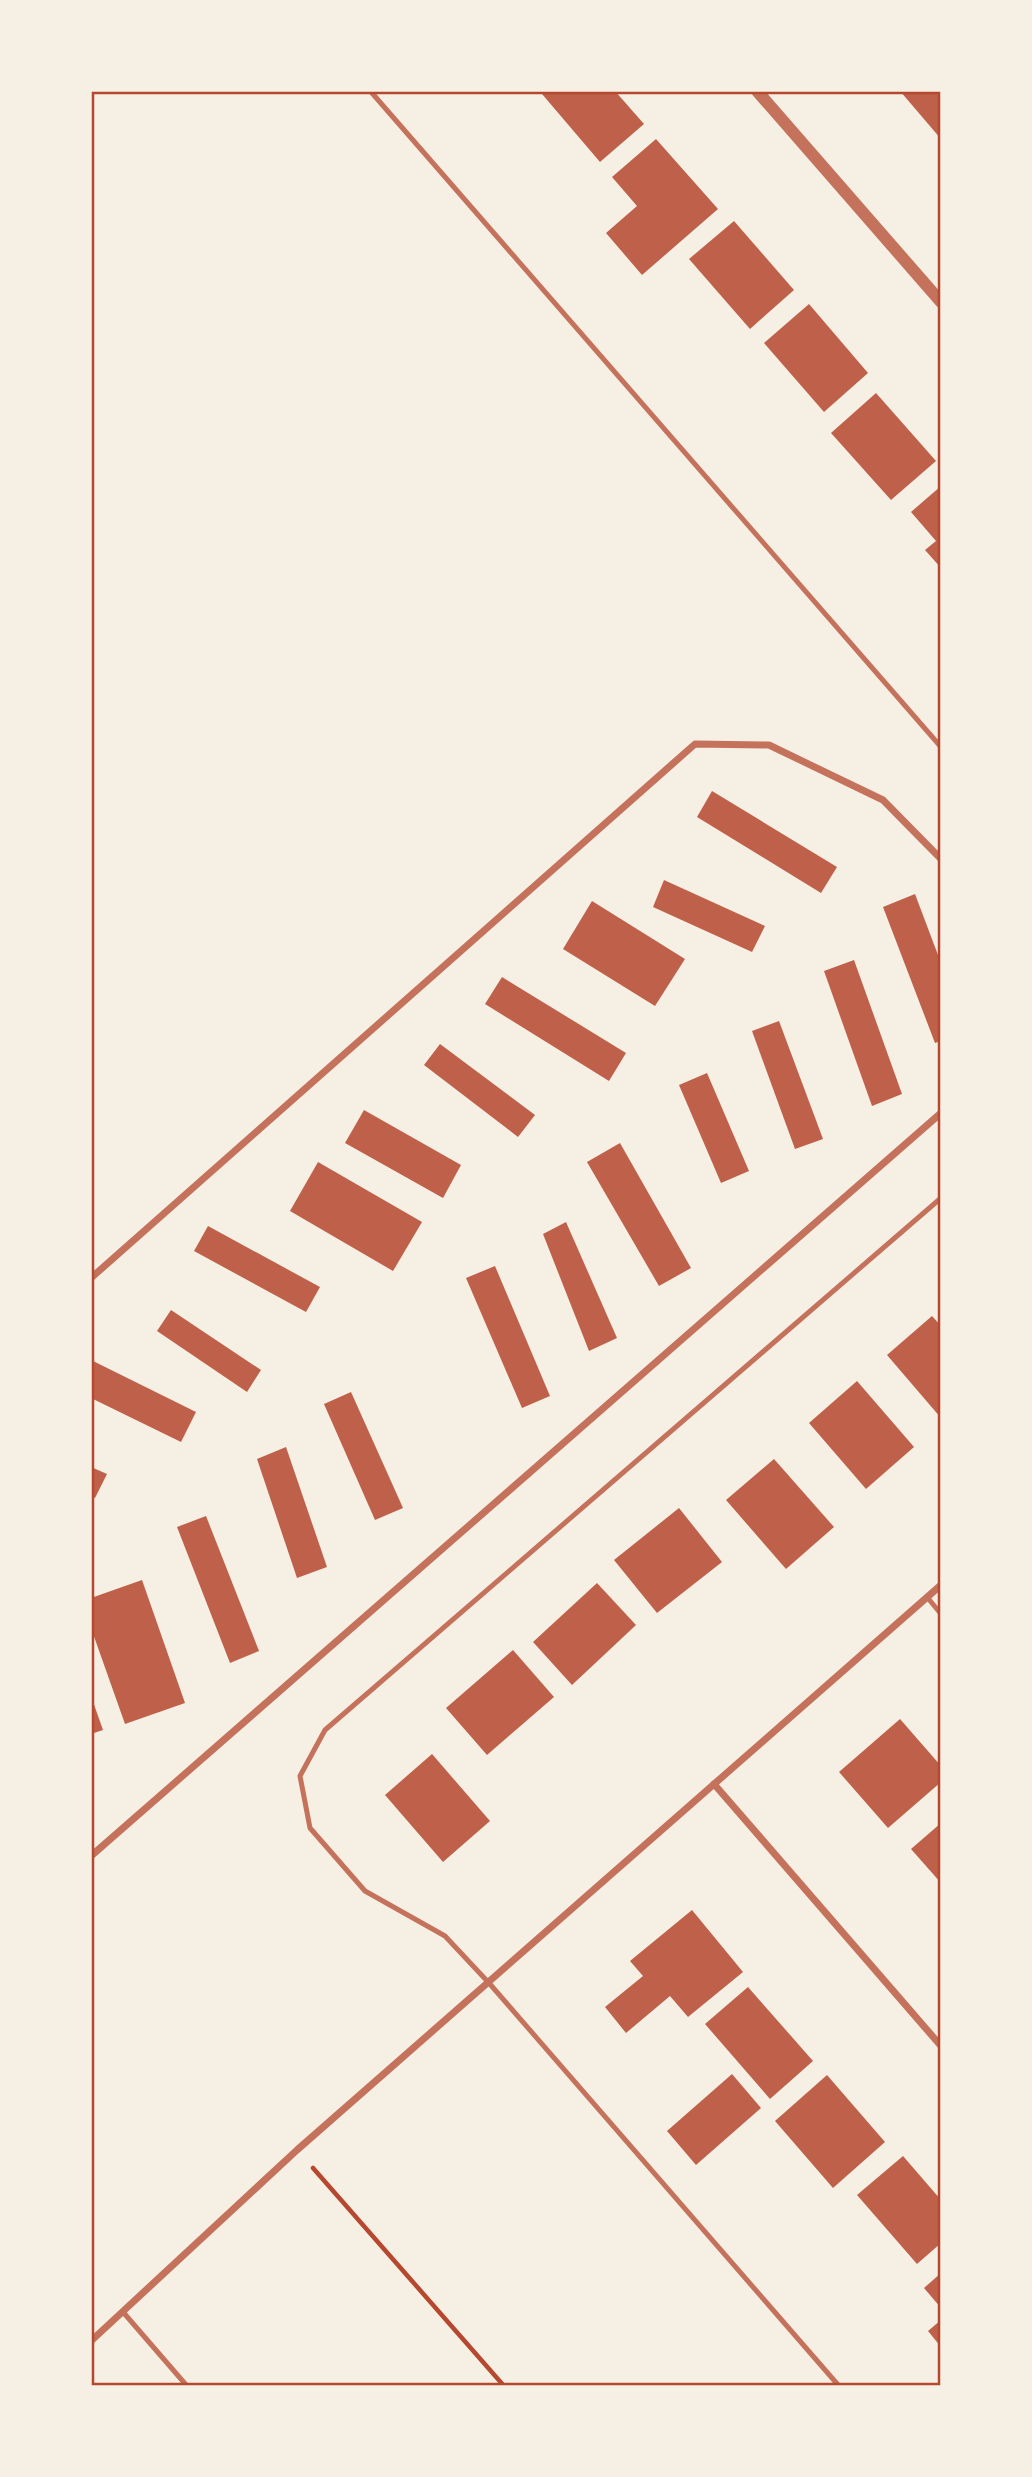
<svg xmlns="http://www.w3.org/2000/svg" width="1032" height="2477" font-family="'Roboto Condensed',sans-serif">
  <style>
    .building { fill: #bf614a }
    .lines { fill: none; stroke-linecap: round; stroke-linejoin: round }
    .path { stroke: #b5482f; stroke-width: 4.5 }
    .service { stroke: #c5725c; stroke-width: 5 }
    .minor { stroke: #c5725c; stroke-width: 7 }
    .tertiary { stroke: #c5725c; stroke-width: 12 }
    .neatline { fill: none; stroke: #b5482f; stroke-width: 2.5 }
  </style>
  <rect width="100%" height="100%" fill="#f6efe4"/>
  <g class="building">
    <polygon points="546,91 615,91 644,124 600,162 542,94"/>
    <polygon points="900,91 941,91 941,139"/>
    <polygon points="656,139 718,209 642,275 606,233 637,206 612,177"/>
    <polygon points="734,221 794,290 750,329 689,259"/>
    <polygon points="809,304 868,373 824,412 764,343"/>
    <polygon points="876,393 936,461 891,500 831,433"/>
    <polygon points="941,486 941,568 925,550 936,541 911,512"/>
    <polygon points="712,791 837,867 821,893 697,817"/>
    <polygon points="664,880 765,926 752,952 653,907"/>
    <polygon points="915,894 941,963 941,1041 935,1043 883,907"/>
    <polygon points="592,901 685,959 655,1006 563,949"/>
    <polygon points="854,960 902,1094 872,1106 824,971"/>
    <polygon points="502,977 626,1053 609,1081 485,1004"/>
    <polygon points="779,1021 823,1139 795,1149 752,1031"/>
    <polygon points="440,1044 535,1115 518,1137 424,1065"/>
    <polygon points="707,1073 749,1171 721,1183 679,1085"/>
    <polygon points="364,1110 461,1165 443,1198 345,1143"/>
    <polygon points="620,1143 691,1268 659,1286 587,1162"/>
    <polygon points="318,1162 422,1222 393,1271 290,1211"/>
    <polygon points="566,1222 617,1338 589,1351 543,1234"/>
    <polygon points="208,1226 320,1287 306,1312 194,1251"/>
    <polygon points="495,1266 550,1396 522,1408 466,1278"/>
    <polygon points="171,1310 261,1370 247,1392 157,1331"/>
    <polygon points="932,1316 941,1326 941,1418 887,1355"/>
    <polygon points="91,1360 196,1412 181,1442 91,1398"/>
    <polygon points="857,1381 914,1447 866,1489 809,1423"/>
    <polygon points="351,1392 403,1508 375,1520 324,1404"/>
    <polygon points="286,1447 327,1567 297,1578 257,1459"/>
    <polygon points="774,1459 834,1527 786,1569 726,1500"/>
    <polygon points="91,1467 107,1474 95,1498 91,1496"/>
    <polygon points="679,1508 722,1562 657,1613 614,1560"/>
    <polygon points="206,1516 259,1651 230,1663 177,1527"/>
    <polygon points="142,1580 185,1703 125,1724 91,1628 91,1598"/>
    <polygon points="597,1583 636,1625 572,1685 533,1642"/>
    <polygon points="513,1650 554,1697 487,1755 446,1708"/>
    <polygon points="91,1696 103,1730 91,1734"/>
    <polygon points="900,1719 941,1766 941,1782 888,1828 839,1772"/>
    <polygon points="432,1754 490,1821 443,1862 385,1795"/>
    <polygon points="941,1823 941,1883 911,1849"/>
    <polygon points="692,1910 743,1972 688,2017 670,1996 626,2033 605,2007 643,1976 630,1961"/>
    <polygon points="748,1987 813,2061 770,2099 705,2024"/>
    <polygon points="732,2074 761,2108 696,2165 667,2131"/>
    <polygon points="827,2075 885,2142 833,2188 775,2121"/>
    <polygon points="903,2156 941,2200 941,2243 917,2264 857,2195"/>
    <polygon points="941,2273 941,2308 924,2288"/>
    <polygon points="941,2320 941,2347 928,2331"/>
  </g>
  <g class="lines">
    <polyline class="path" points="313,2168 504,2386"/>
    <g class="service">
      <polyline points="372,93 941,747"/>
      <polyline points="927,1597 941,1614"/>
      <polyline points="123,2312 187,2386"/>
      <polyline points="839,2386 489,1983 445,1936 365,1891 310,1828 300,1776 325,1730 941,1198"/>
    </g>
    <g class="minor">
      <polyline points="91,1278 695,744 769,745 883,800 941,859"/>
      <polyline points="714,1784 941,2046"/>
      <polyline points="91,1856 941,1113"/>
      <polyline points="91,2341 297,2150 941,1585"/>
    </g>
    <polyline class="tertiary" points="757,91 941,302"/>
  </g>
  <rect width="1032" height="2477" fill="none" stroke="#f6efe4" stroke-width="186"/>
  <rect x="93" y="93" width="846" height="2291" class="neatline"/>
</svg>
